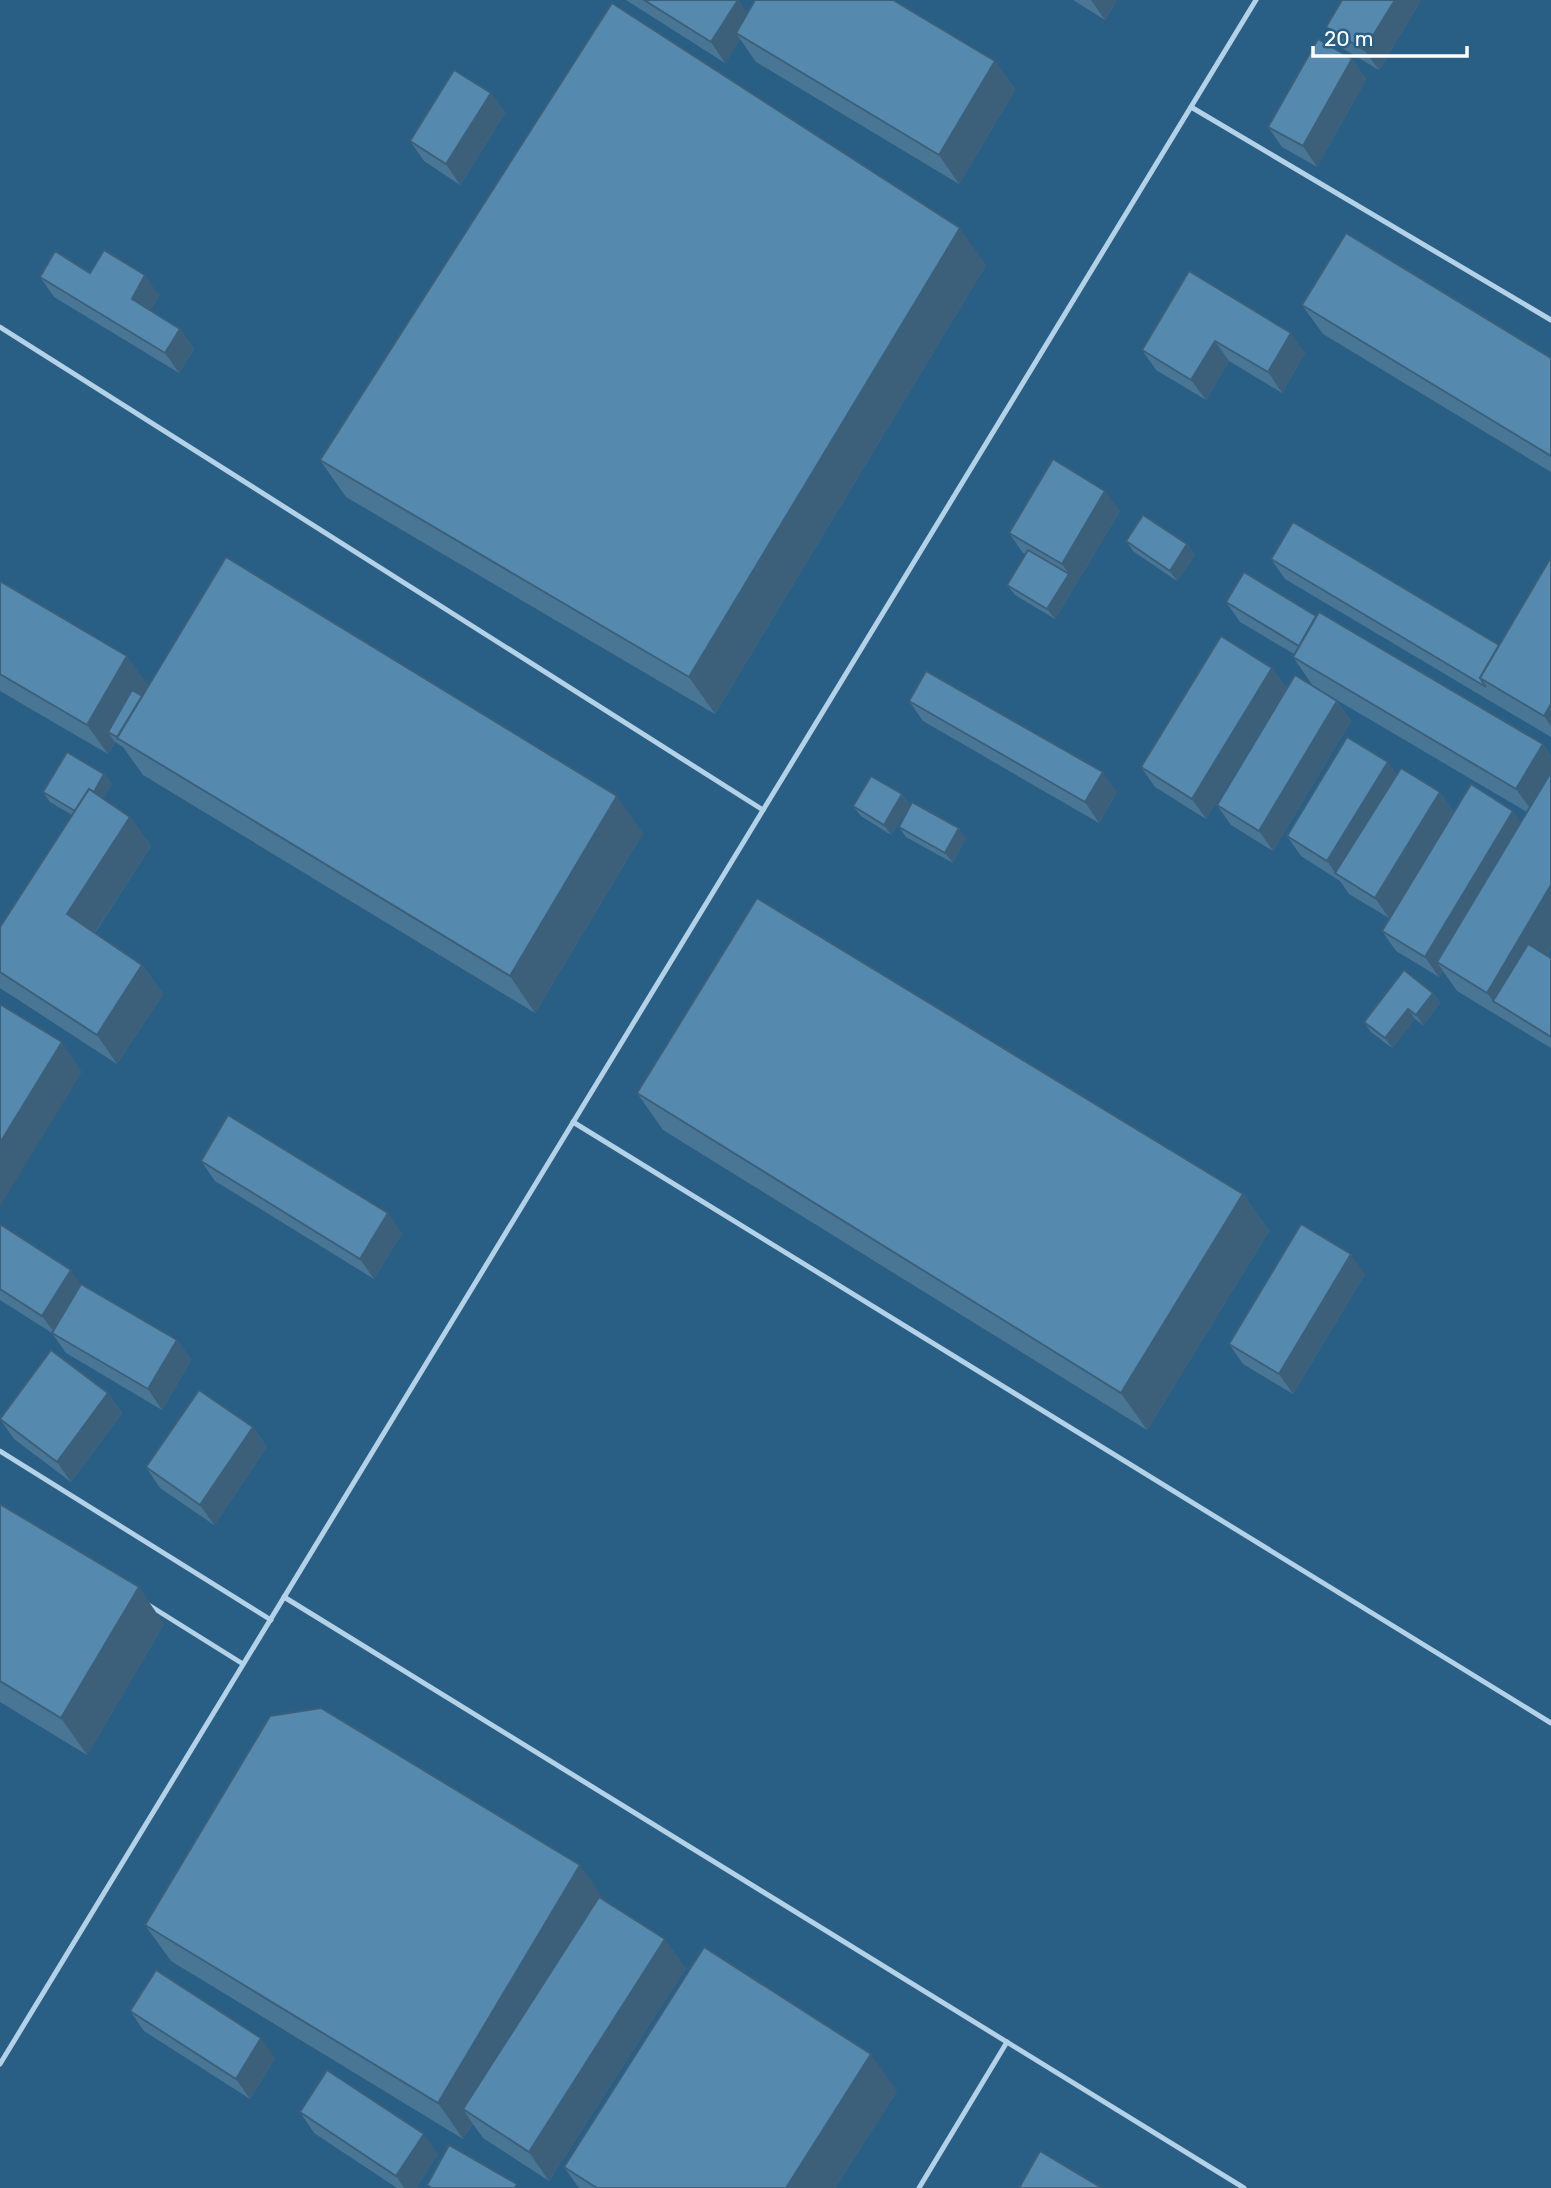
<svg xmlns="http://www.w3.org/2000/svg" width="1551" height="2188" font-family="Rubik,sans-serif">
  <style>
    .lines { fill: none; stroke-linecap: round; stroke-linejoin: round }
    .lane { stroke: #b4d2e7; stroke-width: 5 }
    .wall { fill: #4a7696 }
    .shaded-wall { fill: #3c607a }
    .building { fill: #5689ae; stroke: #3c607a; stroke-width: 2 }
  </style>
  <rect width="100%" height="100%" fill="#295e85"/>
  <g class="lines">
    <g class="lane">
      <polyline points="1191,107 1551,320"/>
      <polyline points="0,327 763,810"/>
      <polyline points="573,1122 1551,1723"/>
      <polyline points="0,1451 271,1620"/>
      <polyline points="284,1597 1244,2188"/>
      <polyline points="147,1604 243,1664"/>
      <polyline points="0,2064 1256,0"/>
      <polyline points="919,2188 1007,2042"/>
    </g>
  </g>
  <g class="wall">
    <polygon points="626,0 738,0 747,14 995,61 1015,90 959,184 756,62 740,39 725,63"/>
    <polygon points="1073,0 1117,0 1105,20"/>
    <polygon points="1342,0 1421,0 1379,70 1340,47 1326,27"/>
    <polygon points="1352,59 1366,79 1317,167 1282,147 1268,127"/>
    <polygon points="491,93 505,113 460,185 424,161 410,141"/>
    <polygon points="986,265 715,714 346,497 320,460"/>
    <polygon points="1189,271 1305,353 1282,393 1229,361 1206,400 1156,370 1142,350"/>
    <polygon points="40,277 159,295 150,311 180,329 194,349 179,373 54,297"/>
    <polygon points="1302,305 1551,358 1551,472 1323,334"/>
    <polygon points="1120,511 1055,619 1015,595 1007,585 1025,554 1023,553 1009,533"/>
    <polygon points="1126,541 1187,544 1195,555 1177,581 1133,551"/>
    <polygon points="1551,557 1551,737 1285,579 1271,559 1499,645"/>
    <polygon points="0,581 148,685 141,696 643,833 535,1013 143,775 123,747 115,742 108,754 0,691"/>
    <polygon points="1226,602 1316,616 1543,744 1551,756 1551,948 1547,956 1551,958 1551,1048 1457,991 1443,971 1439,977 1396,951 1382,931 1521,822 1527,812 1313,686 1293,657 1294,654 1240,622"/>
    <polygon points="1272,668 1286,688 1206,819 1155,787 1141,767"/>
    <polygon points="909,701 1117,792 1099,823 923,721"/>
    <polygon points="1337,701 1351,721 1273,851 1231,825 1217,805"/>
    <polygon points="1388,762 1396,775 1440,792 1454,813 1389,918 1349,894 1340,881 1301,856 1287,836"/>
    <polygon points="104,774 112,784 103,799 130,817 151,846 95,933 142,965 163,994 117,1064 0,988 0,927 72,815 50,802 43,792"/>
    <polygon points="902,794 910,805 891,835 861,816 853,806"/>
    <polygon points="899,827 966,838 953,863 906,837"/>
    <polygon points="1433,993 1440,1003 1423,1025 1415,1019 1392,1048 1371,1032 1364,1022"/>
    <polygon points="637,1093 1243,1194 1269,1231 1147,1430 663,1130"/>
    <polygon points="201,1161 402,1233 374,1279 215,1181"/>
    <polygon points="0,1224 82,1285 177,1340 191,1360 162,1410 66,1353 52,1333 0,1300"/>
    <polygon points="1365,1274 1293,1394 1243,1364 1229,1344"/>
    <polygon points="108,1393 122,1413 71,1482 14,1439 0,1419"/>
    <polygon points="253,1427 267,1447 214,1525 160,1488 146,1467"/>
    <polygon points="0,1504 164,1624 87,1755 0,1702"/>
    <polygon points="605,1901 686,1968 549,2181 483,2138 473,2124 463,2139 171,1961 145,1925"/>
    <polygon points="130,2011 275,2058 250,2099 144,2031"/>
    <polygon points="897,2091 835,2188 579,2188 564,2167"/>
    <polygon points="300,2112 438,2154 416,2188 397,2188 314,2133"/>
  </g>
  <g class="shaded-wall">
    <polygon points="738,0 752,20 736,33 740,39 725,63 711,42"/>
    <polygon points="1091,0 1117,0 1105,20"/>
    <polygon points="1395,0 1421,0 1379,70 1364,50"/>
    <polygon points="1352,59 1366,79 1317,167 1303,146"/>
    <polygon points="995,61 1015,90 959,184 939,155"/>
    <polygon points="491,93 505,113 460,185 446,164"/>
    <polygon points="960,228 986,265 715,714 689,677"/>
    <polygon points="145,275 159,295 146,319 132,299"/>
    <polygon points="180,329 194,349 179,373 165,353"/>
    <polygon points="1291,333 1305,353 1282,393 1268,372"/>
    <polygon points="1215,341 1229,361 1206,400 1191,380"/>
    <polygon points="1105,491 1120,511 1055,619 1047,609 1069,574 1062,564"/>
    <polygon points="1187,544 1195,555 1177,581 1170,571"/>
    <polygon points="127,656 148,685 117,737 108,732 115,742 108,754 87,725"/>
    <polygon points="1272,668 1286,688 1206,819 1192,799"/>
    <polygon points="1337,701 1351,721 1273,851 1259,831"/>
    <polygon points="1551,704 1551,726 1544,716"/>
    <polygon points="1543,744 1551,756 1551,794 1537,818 1516,789"/>
    <polygon points="1388,762 1402,782 1336,874 1327,861"/>
    <polygon points="1103,772 1117,792 1099,823 1085,802"/>
    <polygon points="104,774 112,784 88,825 81,815"/>
    <polygon points="1440,792 1454,813 1389,918 1375,898"/>
    <polygon points="902,794 910,805 891,835 884,825"/>
    <polygon points="617,796 643,833 535,1013 510,976"/>
    <polygon points="1513,811 1528,831 1437,962 1443,971 1439,977 1425,957"/>
    <polygon points="130,817 151,846 88,943 67,914"/>
    <polygon points="959,828 966,838 953,863 945,853"/>
    <polygon points="1551,885 1551,948 1512,1013 1493,1001 1487,993"/>
    <polygon points="142,965 163,994 117,1064 97,1035"/>
    <polygon points="1433,993 1440,1003 1423,1025 1416,1015"/>
    <polygon points="1408,1009 1415,1019 1392,1048 1385,1038"/>
    <polygon points="62,1042 82,1072 0,1206 0,1143"/>
    <polygon points="1243,1194 1269,1231 1147,1430 1121,1393"/>
    <polygon points="388,1213 402,1233 374,1279 360,1259"/>
    <polygon points="1351,1254 1365,1274 1293,1394 1279,1374"/>
    <polygon points="71,1270 85,1290 57,1336 42,1316"/>
    <polygon points="177,1340 191,1360 162,1410 148,1389"/>
    <polygon points="108,1393 122,1413 71,1482 57,1462"/>
    <polygon points="253,1427 267,1447 214,1525 200,1505"/>
    <polygon points="139,1587 164,1624 87,1755 61,1718"/>
    <polygon points="580,1865 606,1902 463,2109 473,2124 463,2139 438,2103"/>
    <polygon points="665,1939 686,1968 549,2181 529,2152"/>
    <polygon points="261,2038 275,2058 250,2099 236,2079"/>
    <polygon points="871,2054 897,2091 835,2188 786,2188"/>
    <polygon points="424,2134 438,2154 416,2188 404,2188 396,2176"/>
  </g>
  <g class="building">
    <polygon points="644,0 738,0 711,42"/>
    <polygon points="755,0 893,0 995,61 939,155 736,33"/>
    <polygon points="1342,0 1395,0 1364,50 1326,27"/>
    <polygon points="612,3 960,228 689,677 320,460"/>
    <polygon points="1318,39 1352,59 1303,146 1268,127"/>
    <polygon points="454,70 491,93 446,164 410,141"/>
    <polygon points="1346,233 1551,358 1551,456 1302,305"/>
    <polygon points="104,250 145,275 132,299 180,329 165,353 40,277 55,251 90,273"/>
    <polygon points="1189,271 1291,333 1268,372 1215,341 1191,380 1142,350"/>
    <polygon points="1053,459 1105,491 1062,564 1009,533"/>
    <polygon points="1143,515 1187,544 1170,571 1126,541"/>
    <polygon points="1293,522 1499,645 1480,678 1486,687 1271,559"/>
    <polygon points="1028,550 1069,574 1047,609 1007,585"/>
    <polygon points="226,557 617,796 510,976 117,738"/>
    <polygon points="1551,557 1551,704 1544,716 1480,678"/>
    <polygon points="1244,572 1316,616 1299,646 1226,602"/>
    <polygon points="0,581 127,656 87,725 0,674"/>
    <polygon points="1319,612 1543,744 1516,789 1293,657"/>
    <polygon points="1221,636 1272,668 1192,799 1141,767"/>
    <polygon points="926,671 1103,772 1085,802 909,701"/>
    <polygon points="1295,675 1337,701 1259,831 1217,805"/>
    <polygon points="132,690 142,696 117,737 108,732"/>
    <polygon points="1347,737 1388,762 1327,861 1287,836"/>
    <polygon points="67,752 104,774 94,792 89,789 75,811 43,792"/>
    <polygon points="1401,768 1440,792 1375,898 1335,873"/>
    <polygon points="1551,772 1551,885 1487,993 1437,962"/>
    <polygon points="871,776 902,794 884,825 853,806"/>
    <polygon points="1471,784 1513,811 1425,957 1382,931"/>
    <polygon points="89,789 130,817 67,914 142,965 97,1035 0,972 0,927"/>
    <polygon points="912,802 959,828 945,853 899,827"/>
    <polygon points="757,898 1243,1194 1121,1393 637,1093"/>
    <polygon points="1528,944 1551,958 1551,1037 1493,1001"/>
    <polygon points="1404,970 1433,993 1416,1015 1408,1009 1385,1038 1364,1022"/>
    <polygon points="0,1004 62,1042 0,1143"/>
    <polygon points="228,1115 388,1213 360,1259 201,1161"/>
    <polygon points="0,1224 71,1270 42,1316 0,1289"/>
    <polygon points="1301,1224 1351,1254 1279,1374 1229,1344"/>
    <polygon points="81,1284 177,1340 148,1389 52,1333"/>
    <polygon points="51,1350 108,1393 57,1462 0,1419"/>
    <polygon points="199,1390 253,1427 200,1505 146,1467"/>
    <polygon points="0,1504 139,1587 61,1718 0,1681"/>
    <polygon points="321,1708 580,1865 438,2103 145,1925 270,1716"/>
    <polygon points="599,1897 665,1939 529,2152 463,2109"/>
    <polygon points="704,1947 871,2054 786,2188 597,2188 564,2167"/>
    <polygon points="156,1970 261,2038 236,2079 130,2011"/>
    <polygon points="327,2070 424,2134 396,2176 300,2112"/>
    <polygon points="449,2145 517,2184 515,2188 432,2188 427,2185"/>
    <polygon points="1040,2151 1102,2188 1019,2188"/>
  </g>
  <path d="M1313 46v10h154v-10" fill="none" stroke="#ffffff" stroke-width="3.5"/>
  <text x="1324" y="46" font-size="21" fill="#ffffff" stroke="#295e85" stroke-width="5" paint-order="stroke">20 m</text>
</svg>
